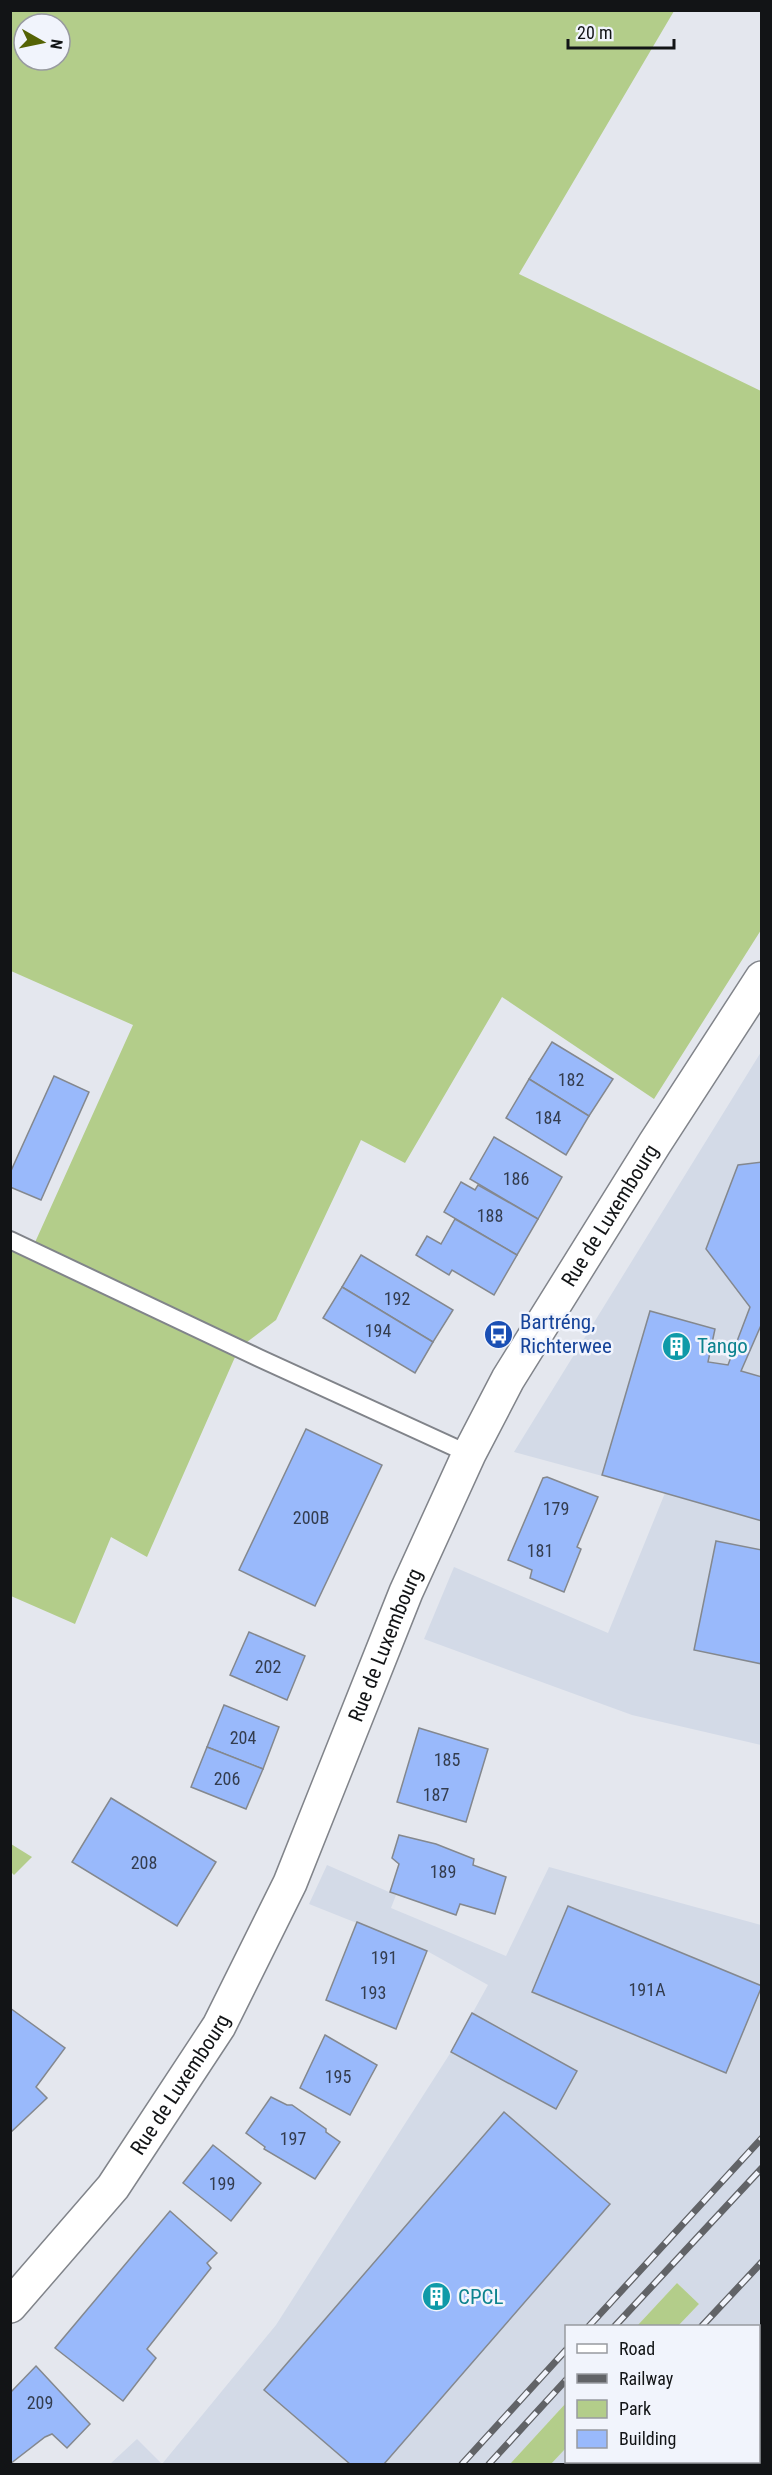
<svg xmlns="http://www.w3.org/2000/svg" width="772" height="2475" font-family="'Roboto Condensed',sans-serif">
  <style>
    .built { fill: #d3dae7 }
    .industrial { fill: #ecdac9 }
    .green { fill: #b3cd8a; fill-rule: evenodd }
    .building { fill: #99b9fb; stroke: #84888e; stroke-width: 1.5 }
    .lines { fill: none; stroke-linecap: round; stroke-linejoin: round }
    .service-casing { stroke: #81848a; stroke-width: 20 }
    .secondary-casing { stroke: #81848a; stroke-width: 36 }
    .service { stroke: #fff; stroke-width: 16 }
    .secondary { stroke: #fff; stroke-width: 33 }
    .rail-casing { stroke: #616367; stroke-width: 7 }
    .rail { stroke: #f1f4fc; stroke-width: 4.5; stroke-dasharray: 14; stroke-linecap: butt }
    .labels { text-anchor: middle; dominant-baseline: central; stroke-width: 5; stroke-linejoin: round; paint-order: stroke }
    .number-label { font-size: 18px; fill: #343d4f }
    .street-label { font-size: 21px; fill: #121416; stroke: #f1f4fc }
    .transit-label { font-size: 21px; fill: #164399; stroke: #f1f4fc; text-anchor: start }
    .culture-label { font-size: 21px; fill: #0d838f; stroke: #f1f4fc; text-anchor: start }
  </style>
  <rect width="100%" height="100%" fill="#e4e7ee"/>
  <g class="built">
    <polygon points="761,1052 761,1745 632,1715 424,1639 454,1567 608,1633 665,1493 514,1452"/>
    <polygon points="327,1865 396,1895 391,1908 506,1956 549,1867 761,1925 762,2332 759,2335 758,2326 678,2326 699,2304 677,2283 637,2326 566,2326 566,2403 510,2464 110,2464 137,2439 162,2464 276,2325 451,2052 488,1985 427,1951 309,1904"/>
    <polygon points="566,2448 566,2462 643,2462 640,2464 551,2464"/>
  </g>
  <polygon class="industrial" points="761,2332 761,2464 661,2464 657,2462 758,2462 758,2335"/>
  <g class="green">
    <path d="M11,11H674L519,274L761,391V930L654,1099L502,997L405,1163L361,1140L276,1320L239,1348L147,1557L111,1537L75,1624L11,1596L10,1240L32,1249L133,1025L11,971ZM24,24H60V60H24Z"/>
    <polygon points="11,1844 32,1857 14,1875 11,1872"/>
    <polygon points="677,2283 699,2304 678,2326 637,2326"/>
    <polygon points="566,2403 566,2448 551,2464 510,2464"/>
  </g>
  <g class="building">
    <polygon points="552,1042 613,1079 589,1116 529,1079"/>
    <polygon points="54,1076 89,1092 41,1200 10,1187 10,1173"/>
    <polygon points="529,1079 589,1116 566,1155 506,1118"/>
    <polygon points="494,1137 562,1177 538,1219 470,1179"/>
    <polygon points="762,1162 762,1323 741,1371 762,1377 762,1521 602,1475 650,1311 715,1329 708,1362 728,1365 750,1307 706,1249 738,1165"/>
    <polygon points="461,1182 475,1190 478,1185 538,1219 517,1255 444,1212"/>
    <polygon points="455,1219 517,1255 494,1295 452,1270 449,1275 416,1255 427,1236 441,1244"/>
    <polygon points="361,1255 453,1310 433,1342 342,1287"/>
    <polygon points="342,1287 433,1342 415,1373 323,1318"/>
    <polygon points="306,1429 382,1465 315,1606 239,1570"/>
    <polygon points="547,1477 598,1497 577,1547 581,1549 564,1592 530,1578 532,1570 508,1560 543,1478"/>
    <polygon points="716,1541 762,1550 762,1664 694,1650"/>
    <polygon points="249,1632 305,1656 287,1700 230,1675"/>
    <polygon points="224,1705 279,1727 263,1769 207,1747"/>
    <polygon points="419,1728 488,1749 466,1822 397,1802"/>
    <polygon points="207,1747 263,1769 246,1809 191,1787"/>
    <polygon points="111,1798 216,1862 177,1926 72,1862"/>
    <polygon points="399,1835 436,1844 474,1859 473,1865 506,1877 495,1914 460,1904 456,1915 390,1892 399,1864 392,1858"/>
    <polygon points="568,1906 762,1986 726,2073 532,1992"/>
    <polygon points="357,1922 427,1951 396,2029 326,2000"/>
    <polygon points="10,2008 65,2048 36,2087 47,2098 10,2133"/>
    <polygon points="472,2013 577,2071 556,2109 451,2052"/>
    <polygon points="325,2035 377,2065 350,2115 300,2088"/>
    <polygon points="271,2097 287,2105 292,2105 326,2129 326,2132 340,2142 315,2179 264,2149 265,2147 246,2133"/>
    <polygon points="504,2112 610,2204 384,2464 350,2464 264,2390"/>
    <polygon points="213,2145 261,2183 231,2221 183,2183"/>
    <polygon points="170,2211 217,2253 207,2263 211,2268 147,2349 156,2358 123,2401 55,2348"/>
    <polygon points="36,2366 90,2424 67,2448 52,2434 45,2437 10,2464 10,2393"/>
  </g>
  <g class="lines">
    <defs>
      <polyline id="service" points="10,1240 259,1358 469,1454"/>
      <g id="secondary">
        <path id="s1" d="M10,2306L113,2187L219,2026L290,1883L406,1592L469,1454L508,1379L655,1143L762,978"/>
      </g>
    </defs>
    <use href="#service" class="service-casing"/>
    <use href="#secondary" class="secondary-casing"/>
    <use href="#service" class="service"/>
    <use href="#secondary" class="secondary"/>
    <defs>
      <g id="rail">
        <polyline points="589,2326 762,2138"/>
        <polyline points="615,2326 762,2168"/>
        <polyline points="702,2326 762,2262"/>
        <polyline points="462,2464 566,2350"/>
        <polyline points="489,2464 566,2380"/>
        <polyline points="575,2464 578,2462"/>
      </g>
    </defs>
    <use href="#rail" class="rail-casing"/>
    <use href="#rail" class="rail"/>
  </g>
  <defs>
    <symbol id="bus-disc" viewBox="-11 -11 22 22"><circle r="9.5" fill="#1a4fb4" stroke="#f1f4fc"/><path d="M-5-6H5V4H4V6H2V4H-2V6H-4V4H-5ZM-3.5-4V0h7V-4ZM-3.5 1.2v1.5H-2V1.2ZM2 1.2v1.5H3.5V1.2Z" fill="#fff"/></symbol>
    <symbol id="building-disc" viewBox="-11 -11 22 22"><circle r="9.5" fill="#0f9aa8" stroke="#f1f4fc"/><path d="M-4-6H4V6H1V3H-1V6H-4ZM-2.5-4.3h1.7v1.8h-1.7ZM.8-4.3h1.7v1.8H.8ZM-2.5-1h1.7V.8h-1.7ZM.8-1h1.7V.8H.8Z" fill="#fff"/></symbol>
  </defs>
  <g fill-rule="evenodd">
    <use href="#bus-disc" x="482" y="1318" width="33" height="33"/>
    <use href="#building-disc" x="660" y="1330" width="33" height="33"/>
    <use href="#building-disc" x="420" y="2280" width="33" height="33"/>
  </g>
  <g class="labels">
    <g class="number-label">
      <text x="571" y="1079">182</text>
      <text x="548" y="1117">184</text>
      <text x="516" y="1178">186</text>
      <text x="490" y="1215">188</text>
      <text x="397" y="1298">192</text>
      <text x="378" y="1330">194</text>
      <text x="556" y="1508">179</text>
      <text x="311" y="1517">200B</text>
      <text x="540" y="1550">181</text>
      <text x="268" y="1666">202</text>
      <text x="243" y="1737">204</text>
      <text x="447" y="1759">185</text>
      <text x="227" y="1778">206</text>
      <text x="436" y="1794">187</text>
      <text x="144" y="1862">208</text>
      <text x="443" y="1871">189</text>
      <text x="384" y="1957">191</text>
      <text x="647" y="1989">191A</text>
      <text x="373" y="1992">193</text>
      <text x="338" y="2076">195</text>
      <text x="293" y="2138">197</text>
      <text x="222" y="2183">199</text>
      <text x="40" y="2402">209</text>
    </g>
    <g class="street-label">
      <text stroke="none"><textPath href="#s1" startOffset="1252">Rue de Luxembourg</textPath></text>
      <text stroke="none"><textPath href="#s1" startOffset="766">Rue de Luxembourg</textPath></text>
      <text stroke="none"><textPath href="#s1" startOffset="280">Rue de Luxembourg</textPath></text>
    </g>
    <g class="transit-label">
      <text x="520" y="1322">Bartréng,<tspan x="520" dy="24">Richterwee</tspan></text>
    </g>
    <g class="culture-label">
      <text x="697" y="1346">Tango</text>
      <text x="458" y="2297">CPCL</text>
    </g>
  </g>
  <rect width="772" height="2475" fill="none" stroke="#121416" stroke-width="24"/>
  <rect x="565" y="2325" width="195" height="138" fill="#f1f4fc" stroke="#989aa0" stroke-width="1.5"/>
  <rect x="577" y="2344" width="30" height="9" fill="#ffffff" stroke="#989aa0" stroke-width="1.5"/>
  <text x="619" y="2355" font-size="18" fill="#121416">Road</text>
  <rect x="577" y="2374" width="30" height="9" fill="#616367" stroke="#989aa0" stroke-width="1.5"/>
  <text x="619" y="2385" font-size="18" fill="#121416">Railway</text>
  <rect x="577" y="2400" width="30" height="18" fill="#b3cd8a" stroke="#989aa0" stroke-width="1.5"/>
  <text x="619" y="2415" font-size="18" fill="#121416">Park</text>
  <rect x="577" y="2430" width="30" height="18" fill="#99b9fb" stroke="#989aa0" stroke-width="1.5"/>
  <text x="619" y="2445" font-size="18" fill="#121416">Building</text>
  <g transform="translate(42 42) rotate(99)"><circle r="28" fill="#f1f4fc" stroke="#989aa0" stroke-width="1.5"/>
  <path d="M0-4.5L10 22L0 15L-10 22Z" fill="#556305"/>
  <text y="-9" font-size="16" font-weight="bold" text-anchor="middle" fill="#121416">N</text>
  </g>
  <path d="M568 39v9h106v-9" fill="none" stroke="#121416" stroke-width="3"/>
  <text x="577" y="39" font-size="18" fill="#121416" stroke="#f1f4fc" stroke-width="4.5" paint-order="stroke">20 m</text>
</svg>
